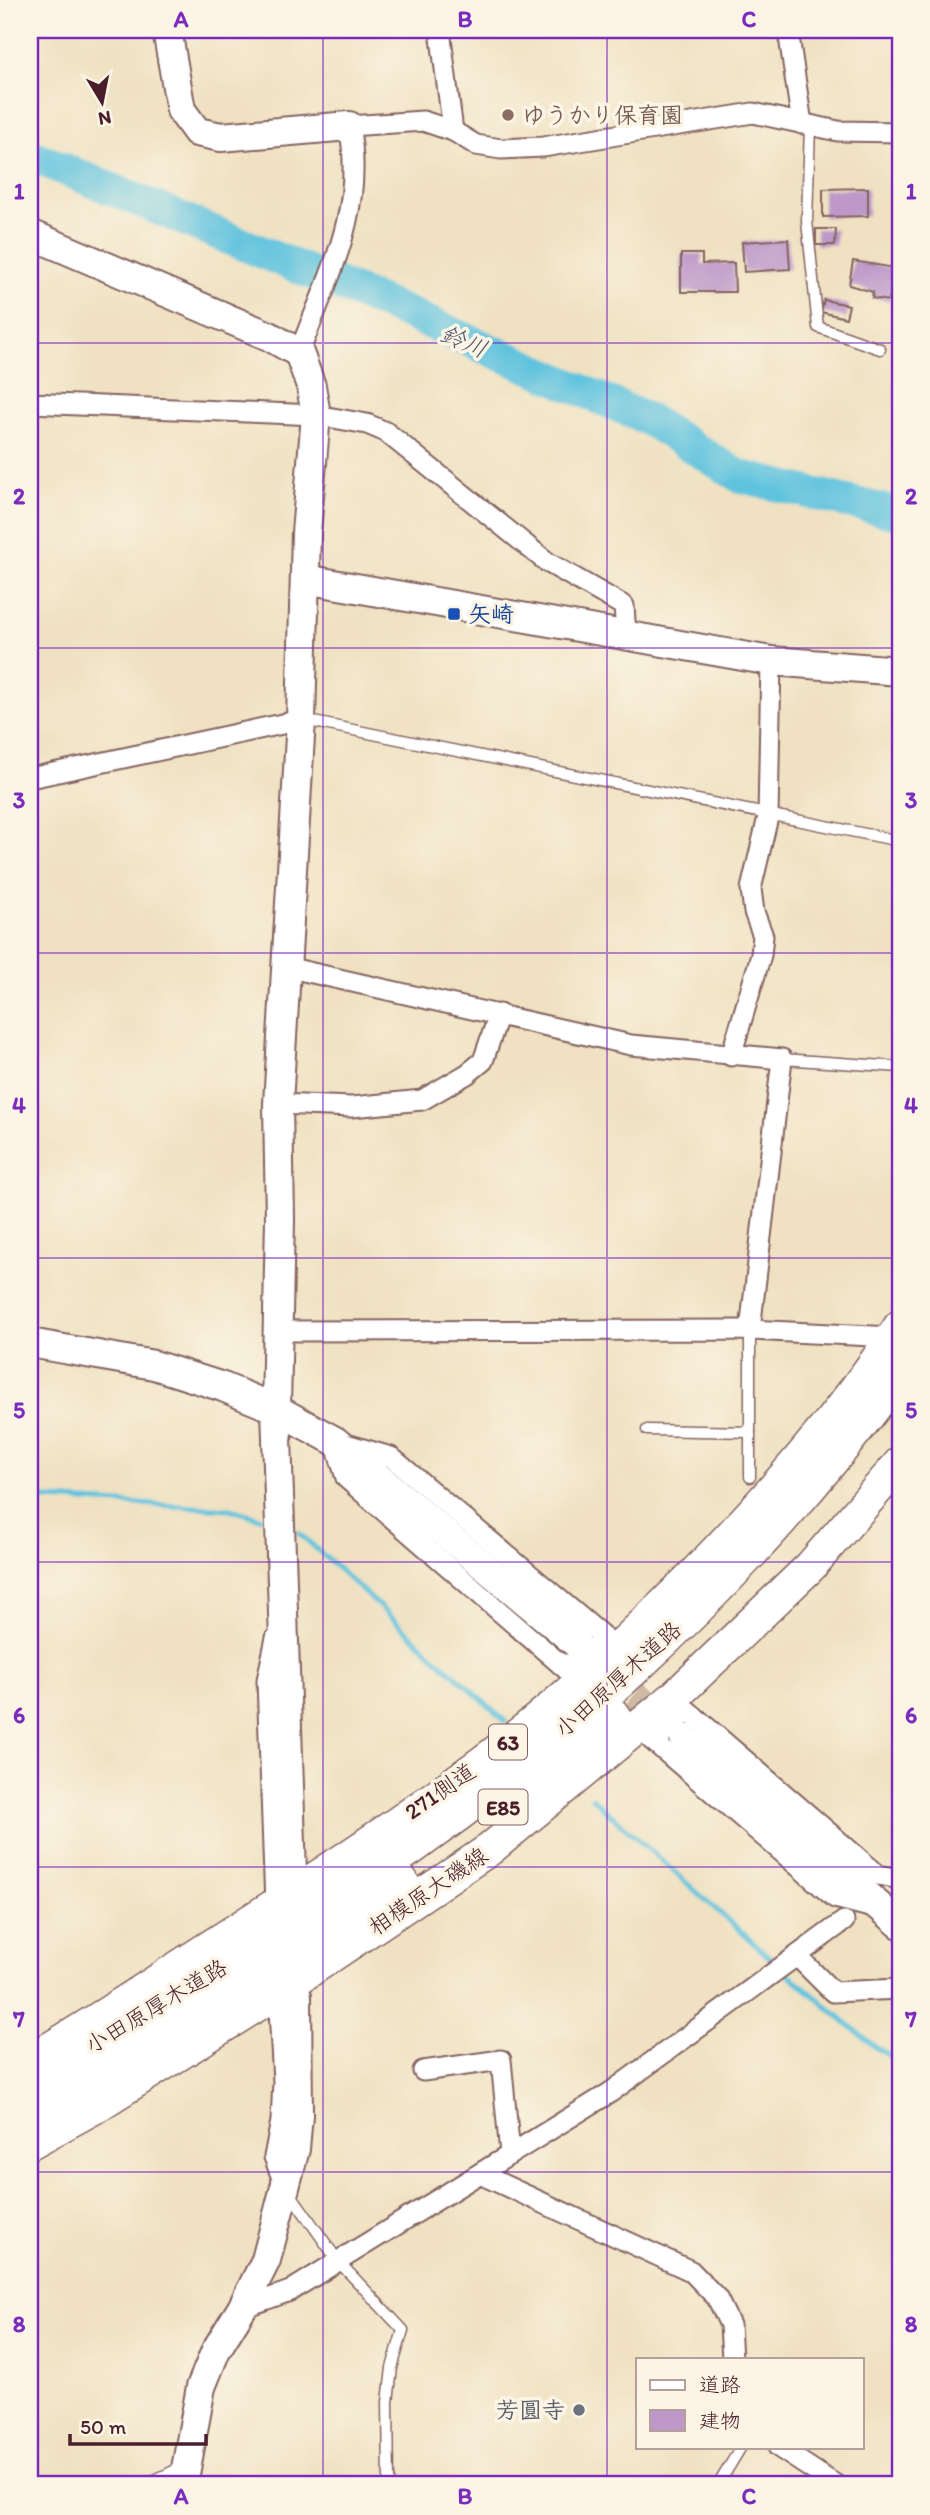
<svg xmlns="http://www.w3.org/2000/svg" width="930" height="2515" font-family="Itim,'Klee One',sans-serif">
  <style>
    .lines { fill: none; stroke-linecap: round; stroke-linejoin: round }
    .stream { stroke: #60c3de; stroke-width: 5 }
    .river { stroke: #60c3de; stroke-width: 33 }
    .building { fill: #bd98c9 }
    .secondary-tunnel { stroke: #cebaa3; stroke-width: 28; stroke-dasharray: 28 14; stroke-linecap: butt }
    .lane-casing { stroke: #846360; stroke-width: 13 }
    .street-casing { stroke: #846360; stroke-width: 23 }
    .secondary-casing { stroke: #846360; stroke-width: 32 }
    .primary-casing { stroke: #846360; stroke-width: 35 }
    .highway-casing { stroke: #846360; stroke-width: 38 }
    .lane { stroke: #fff; stroke-width: 10 }
    .street { stroke: #fff; stroke-width: 19 }
    .secondary { stroke: #fff; stroke-width: 28 }
    .primary { stroke: #fff; stroke-width: 32 }
    .highway { stroke: #fff; stroke-width: 35 }
    .grid { fill: none; stroke: #7b2cbf; stroke-width: 2; stroke-opacity: 0.55 }
    .education-dot { fill: #8d6e63; stroke: #fcf5e5; stroke-width: 2.5 }
    .transit-dot { fill: #1a4fb4; stroke: #fcf5e5; stroke-width: 2.5 }
    .worship-dot { fill: #6b7280; stroke: #fcf5e5; stroke-width: 2.5 }
    .labels { text-anchor: middle; dominant-baseline: central; stroke-width: 7; stroke-linejoin: round; paint-order: stroke }
    .shield { fill: #fcf5e5; stroke: #7f5f63; stroke-width: 2 }
    .shield-label { font-size: 21px; font-weight: bold; fill: #4a1f2b }
    .education-label { font-size: 23px; font-weight: bold; fill: #785e54; stroke: #fcf5e5; text-anchor: start }
    .transit-label { font-size: 23px; font-weight: bold; fill: #164399; stroke: #fcf5e5; text-anchor: start }
    .street-label { font-size: 23px; fill: #4a1f2b; stroke: #fcf5e5 }
    .worship-label { font-size: 23px; font-weight: bold; fill: #5b616d; stroke: #fcf5e5; text-anchor: end }
    .water-label { font-size: 24px; font-style: italic; fill: #52586a; stroke: #fcf5e5 }
    .neatline { fill: none; stroke: #7b2cbf; stroke-width: 2.5 }
    .grid-label { font-size: 23px; text-anchor: middle; font-weight: bold; fill: #7b2cbf }
  </style>
  <rect width="100%" height="100%" fill="#fcf5e5"/>
  <filter id="ink" filterUnits="userSpaceOnUse"><feTurbulence type="fractalNoise" baseFrequency=".0143" numOctaves="2"/><feDisplacementMap in="SourceGraphic" scale="14" xChannelSelector="R" yChannelSelector="G"/><feConvolveMatrix kernelMatrix="1 2 1 2 8 2 1 2 1" color-interpolation-filters="sRGB"/></filter>
  <filter id="wash" filterUnits="userSpaceOnUse"><feTurbulence type="fractalNoise" baseFrequency=".00686" numOctaves="4" result="noise"/><feDisplacementMap in="SourceGraphic" scale="28" xChannelSelector="R" yChannelSelector="G"/><feGaussianBlur stdDeviation="1.57" result="paint"/><feColorMatrix in="noise" values="0 0 0 0 0 0 0 0 0 0 0 0 0 0 0 0 0 1.4 0 .05"/><feComposite in="paint" operator="in"/></filter>
  <g filter="url(#wash)">
    <rect width="100%" height="100%" fill="#efe1c1"/>
    <g class="lines">
      <g class="stream">
        <polyline points="30,1498 230,1509 260,1518"/>
        <polyline points="299,1533 505,1721"/>
        <polyline points="592,1798 778,1965"/>
        <polyline points="785,1971 875,2047 900,2062"/>
      </g>
      <polyline class="river" points="30,155 400,310 649,420 739,476 900,514"/>
    </g>
    <g id="blocks">
      <g class="building">
        <polygon points="868,188 868,216 823,217 823,189"/>
        <polygon points="816,229 836,229 835,245 816,245"/>
        <polygon points="788,239 790,269 744,272 742,242"/>
        <polygon points="681,254 702,254 702,264 734,263 735,292 681,292"/>
        <polygon points="853,261 895,268 889,301 872,298 873,292 849,285"/>
        <polygon points="824,300 849,305 846,318 821,312"/>
      </g>
    </g>
  </g>
  <g filter="url(#ink)">
    <use href="#blocks" fill-opacity="0" stroke="#846360" stroke-width="2"/>
    <g class="lines">
      <polyline class="secondary-tunnel" points="603,1667 673,1728"/>
      <defs>
        <g id="lane">
          <polyline points="810,125 807,221 818,327 880,349"/>
          <polyline points="304,720 900,841"/>
          <polyline points="782,1059 900,1067"/>
          <polyline points="750,1330 750,1477"/>
          <polyline points="647,1430 750,1432"/>
          <polyline points="290,2193 338,2261 403,2330 392,2368 388,2402 389,2485"/>
          <polyline points="144,2485 182,2467"/>
          <polyline points="718,2485 741,2447"/>
        </g>
        <g id="street">
          <polyline points="440,30 453,131"/>
          <polyline points="788,30 802,124"/>
          <path d="M299,353C328,276 366,210 349,126L423,121L453,131L476,145L501,149L543,147L753,113L838,131L900,132"/>
          <polyline points="30,403 316,415 367,424 386,432 547,562 624,606 626,635"/>
          <polyline points="30,778 301,720"/>
          <polyline points="286,967 631,1045 782,1059 750,1330"/>
          <polyline points="731,1056 761,955 763,936 754,912 751,889 768,817 771,661"/>
          <polyline points="278,1104 352,1107 422,1100 467,1074 483,1061 499,1014"/>
          <polyline points="276,1331 750,1330 893,1337"/>
          <polyline points="335,1442 346,1478 581,1682"/>
          <polyline points="343,1443 391,1457 618,1649"/>
          <polyline points="562,1664 577,1664 598,1645 601,1635"/>
          <polyline points="673,1698 878,1875 900,1879"/>
          <polyline points="639,1729 835,1898 878,1909"/>
          <polyline points="659,1746 661,1734 682,1716 690,1713"/>
          <polyline points="275,1905 267,1680 276,1638"/>
          <polyline points="797,1956 833,1992 900,1989"/>
          <polyline points="278,1992 283,2081 281,2121 274,2157 285,2186"/>
          <polyline points="423,2071 501,2060 510,2154"/>
          <polyline points="480,2174 691,2271 717,2298 730,2325 732,2359"/>
          <polyline points="242,2308 290,2291 611,2092 844,1921"/>
          <polyline points="778,2447 836,2485"/>
        </g>
        <g id="secondary">
          <polyline points="167,30 181,110 197,132 221,137 349,126"/>
          <polyline points="30,234 269,336 299,353 311,386 316,415 306,533 301,720 278,1104 280,1219 276,1409 292,1873"/>
          <polyline points="305,579 771,661 900,671"/>
          <polyline points="30,1343 154,1365 223,1387 276,1409 335,1441 577,1644"/>
          <polyline points="684,1738 900,1924"/>
          <polyline points="183,2485 201,2387 216,2350 242,2308 266,2260 295,2149 298,2115 297,1996"/>
        </g>
        <g id="primary">
          <path d="M30,2060C97,2022 160,1978 225,1937C319,1877 413,1815 501,1748C569,1696 630,1638 690,1578C767,1499 839,1418 900,1326"/>
          <polyline points="30,2143 92,2109 278,1992 490,1849 673,1698 810,1567 900,1463"/>
        </g>
        <g id="highway">
          <polyline points="528,1789 614,1717"/>
          <path d="M30,2080C124,2027 218,1972 309,1915C536,1773 742,1588 900,1371"/>
          <polyline points="30,2110 326,1934 401,1882"/>
        </g>
      </defs>
      <use href="#lane" class="lane-casing"/>
      <use href="#street" class="street-casing"/>
      <use href="#secondary" class="secondary-casing"/>
      <use href="#primary" class="primary-casing"/>
      <use href="#highway" class="highway-casing"/>
      <use href="#lane" class="lane"/>
      <use href="#street" class="street"/>
      <use href="#secondary" class="secondary"/>
      <use href="#primary" class="primary"/>
      <use href="#highway" class="highway"/>
    </g>
  </g>
  <path class="grid" d="M323,30V2485M607,30V2485M30,343H900M30,648H900M30,953H900M30,1258H900M30,1562H900M30,1867H900M30,2172H900"/>
  <circle class="education-dot" cx="508" cy="115" r="7"/>
  <rect class="transit-dot" x="447" y="607" width="14" height="14" rx="3.5"/>
  <circle class="worship-dot" cx="579" cy="2410" r="7"/>
  <g class="labels">
    <g class="shield">
      <rect x="489" y="1724.5" width="38" height="35" rx="5"/>
      <rect x="478.5" y="1789.5" width="49" height="35" rx="5"/>
    </g>
    <g class="shield-label">
      <text x="508" y="1742">63</text>
      <text x="503" y="1807">E85</text>
    </g>
    <g class="education-label">
      <text x="522" y="115">ゆうかり保育園</text>
    </g>
    <g class="transit-label">
      <text x="468" y="614">矢崎</text>
    </g>
    <g class="street-label">
      <text transform="translate(618 1679) rotate(-42)">小田原厚木道路</text>
      <text transform="translate(440 1791) rotate(-35)">271側道</text>
      <text transform="translate(428 1891) rotate(-34)">相模原大磯線</text>
      <text transform="translate(156 2006) rotate(-31)">小田原厚木道路</text>
    </g>
    <g class="worship-label">
      <text x="565" y="2410">芳圓寺</text>
    </g>
    <g class="water-label">
      <text transform="translate(464 341) rotate(23)">鈴川</text>
    </g>
  </g>
  <rect width="930" height="2515" fill="none" stroke="#fcf5e5" stroke-width="77"/>
  <rect x="636" y="2358" width="228" height="91" fill="#fcf5e5" stroke="#b59f9b" stroke-width="2"/>
  <rect x="650" y="2380" width="35" height="10" fill="#ffffff" stroke="#b59f9b" stroke-width="2"/>
  <text x="699" y="2392" font-size="21" fill="#4a1f2b">道路</text>
  <rect x="650" y="2410" width="35" height="21" fill="#bd98c9" stroke="#b59f9b" stroke-width="2"/>
  <text x="699" y="2428" font-size="21" fill="#4a1f2b">建物</text>
  <g transform="translate(102 102) rotate(170)" stroke="#fcf5e5" stroke-width="5" paint-order="stroke">
  <path d="M0-5L12 26L0 18L-12 26Z" fill="#4a1f2b"/>
  <text y="-10" font-size="19" font-weight="bold" text-anchor="middle" fill="#4a1f2b">N</text>
  </g>
  <path d="M70 2434v10h136v-10" fill="none" stroke="#4a1f2b" stroke-width="3.5"/>
  <text x="80" y="2434" font-size="21" fill="#4a1f2b" stroke="#fcf5e5" stroke-width="5" paint-order="stroke">50 m</text>
  <rect x="38" y="38" width="854" height="2438" class="neatline"/>
  <g class="grid-label">
    <text x="181" y="27">A</text>
    <text x="465" y="27">B</text>
    <text x="749" y="27">C</text>
    <text x="19" y="199">1</text>
    <text x="911" y="199">1</text>
    <text x="19" y="504">2</text>
    <text x="911" y="504">2</text>
    <text x="19" y="808">3</text>
    <text x="911" y="808">3</text>
    <text x="19" y="1113">4</text>
    <text x="911" y="1113">4</text>
    <text x="19" y="1418">5</text>
    <text x="911" y="1418">5</text>
    <text x="19" y="1723">6</text>
    <text x="911" y="1723">6</text>
    <text x="19" y="2027">7</text>
    <text x="911" y="2027">7</text>
    <text x="19" y="2332">8</text>
    <text x="911" y="2332">8</text>
    <text x="181" y="2504">A</text>
    <text x="465" y="2504">B</text>
    <text x="749" y="2504">C</text>
  </g>
</svg>
